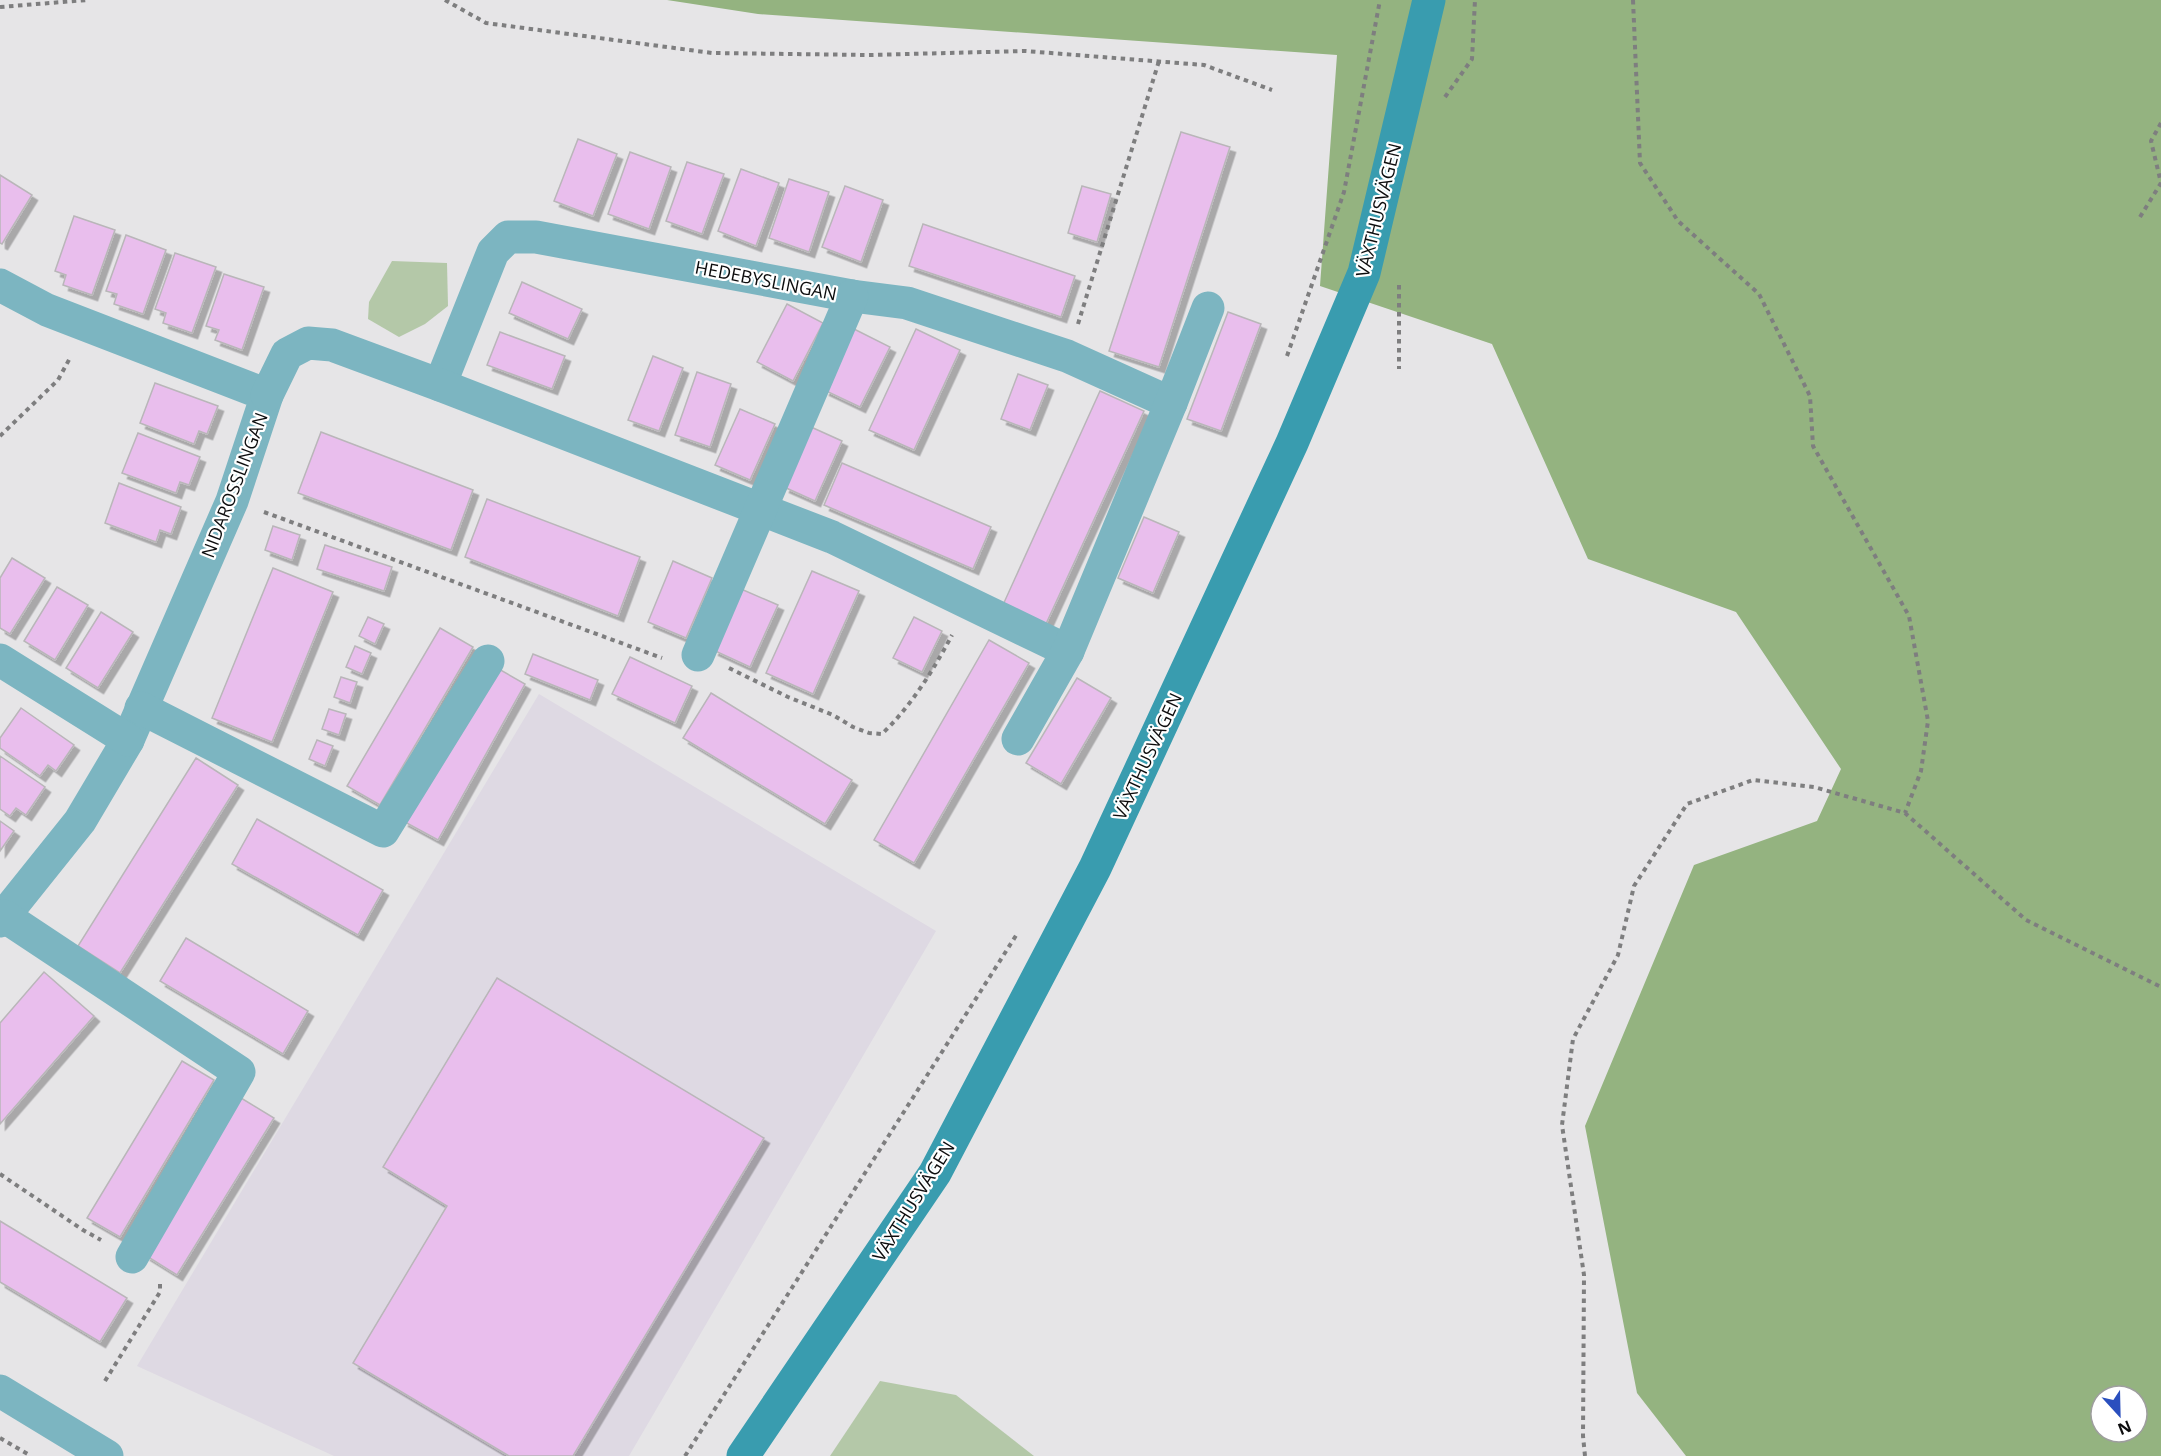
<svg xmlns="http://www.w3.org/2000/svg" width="2161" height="1456" font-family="'Open Sans',sans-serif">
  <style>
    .built { fill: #ded9e3 }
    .green { fill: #b4c8a8 }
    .forest { fill: #94b380; fill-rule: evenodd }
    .building { fill: #e9beed; stroke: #b9b6b9; stroke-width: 1.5; filter: url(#shadow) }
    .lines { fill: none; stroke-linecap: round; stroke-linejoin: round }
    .path { stroke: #7e7e7f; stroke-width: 4; stroke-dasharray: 4.5 4.5; stroke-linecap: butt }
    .street { stroke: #7cb5c1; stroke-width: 33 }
    .secondary { stroke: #399caf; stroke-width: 33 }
    .labels { text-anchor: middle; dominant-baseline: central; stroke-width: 4.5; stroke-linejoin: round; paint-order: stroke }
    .street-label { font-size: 18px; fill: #0c0c0d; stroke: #fff }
  </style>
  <defs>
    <filter id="shadow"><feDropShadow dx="5.5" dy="5.5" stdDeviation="0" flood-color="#0004"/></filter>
  </defs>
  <rect width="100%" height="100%" fill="#e6e5e7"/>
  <polygon class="built" points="539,694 936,931 629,1456 334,1456 137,1366"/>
  <g class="green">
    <polygon points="392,261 447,263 448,306 425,324 399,337 368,319 369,302"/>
    <polygon points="880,1381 956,1395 1034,1456 830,1456"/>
  </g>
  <path class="forest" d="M667,0H2161V1456H1686L1637,1393L1585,1126L1694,865L1817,821L1841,769L1736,612L1588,559L1492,344L1320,286L1337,55L758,14ZM2101,1396H2137V1432H2101Z"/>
  <g class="building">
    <polygon points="1181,132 1230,147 1159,367 1109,351"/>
    <polygon points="578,139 617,154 593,216 554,201"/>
    <polygon points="630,152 671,167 649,229 608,214"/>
    <polygon points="687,162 724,174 702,234 666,221"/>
    <polygon points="741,169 779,183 756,246 718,231"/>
    <polygon points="0,175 32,195 2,244 0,243"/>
    <polygon points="789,179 829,192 809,252 769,238"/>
    <polygon points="845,186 883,200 861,262 822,247"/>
    <polygon points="1082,186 1111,194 1097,242 1068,233"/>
    <polygon points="74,216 115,230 92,295 63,285 66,275 55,271"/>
    <polygon points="923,224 1075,276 1061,317 909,266"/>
    <polygon points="126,235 166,250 143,314 114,304 117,294 106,291"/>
    <polygon points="175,253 216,267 192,333 163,323 166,313 155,309"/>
    <polygon points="224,274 264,287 242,350 215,340 219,330 206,326"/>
    <polygon points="522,282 582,309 568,339 509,313"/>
    <polygon points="787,304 823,323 793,381 757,362"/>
    <polygon points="1228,312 1261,324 1221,431 1187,419"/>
    <polygon points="854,329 890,347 860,407 824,390"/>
    <polygon points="916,329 960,350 914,450 869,430"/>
    <polygon points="500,332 565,356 552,389 487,365"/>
    <polygon points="653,356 683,368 659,431 628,420"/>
    <polygon points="697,372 731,384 710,447 675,435"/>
    <polygon points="1018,374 1048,385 1030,430 1001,419"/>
    <polygon points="155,383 218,406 207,434 199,431 194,444 140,423"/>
    <polygon points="1100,391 1144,411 1045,626 1002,607"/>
    <polygon points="740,409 775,424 750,480 715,465"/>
    <polygon points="811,427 842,441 815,501 784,487"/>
    <polygon points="321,432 473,490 451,550 298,493"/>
    <polygon points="138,433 200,457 189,485 180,482 176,493 122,473"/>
    <polygon points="842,463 991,527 973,569 824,505"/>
    <polygon points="119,483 181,507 171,534 160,530 156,542 105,523"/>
    <polygon points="487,499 640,557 618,616 465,557"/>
    <polygon points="1144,517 1179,532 1153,593 1118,578"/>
    <polygon points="273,526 300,535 292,560 265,550"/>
    <polygon points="325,545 392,567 384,591 317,569"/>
    <polygon points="12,558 45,578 10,634 0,628 0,578"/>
    <polygon points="673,561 712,578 686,638 648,622"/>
    <polygon points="273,568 333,592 272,742 212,718"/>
    <polygon points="812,571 859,591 813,694 766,673"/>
    <polygon points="57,587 88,605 55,660 24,641"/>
    <polygon points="741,589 778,605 750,667 713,650"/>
    <polygon points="101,612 133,632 98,688 66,668"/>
    <polygon points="368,617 384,624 375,644 359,636"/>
    <polygon points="914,617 942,631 922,672 893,658"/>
    <polygon points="440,628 473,647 380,805 347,786"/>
    <polygon points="989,640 1029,663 914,863 874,840"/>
    <polygon points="355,646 371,653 362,674 346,667"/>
    <polygon points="533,654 598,680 590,700 525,674"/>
    <polygon points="630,657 692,686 675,723 612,694"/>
    <polygon points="490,664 525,684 438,840 403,821"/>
    <polygon points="341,677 357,682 350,703 334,697"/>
    <polygon points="1077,678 1111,698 1061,784 1026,763"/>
    <polygon points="711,693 852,780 825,824 683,738"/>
    <polygon points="21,708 74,745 56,771 48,765 40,776 0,748 0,738"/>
    <polygon points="329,709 346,714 339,735 322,729"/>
    <polygon points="317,740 333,746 325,766 309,759"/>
    <polygon points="0,756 45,787 26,815 16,808 10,816 0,809"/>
    <polygon points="196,758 238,785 120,973 78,946"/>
    <polygon points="257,819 383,890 358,935 232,864"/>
    <polygon points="0,821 14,831 0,851"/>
    <polygon points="186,938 308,1011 283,1054 160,981"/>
    <polygon points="44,972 94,1016 0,1124 0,1023"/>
    <polygon points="497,978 764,1138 573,1456 509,1456 353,1363 447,1206 383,1167"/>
    <polygon points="182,1061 214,1080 120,1237 87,1218"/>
    <polygon points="241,1098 274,1118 177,1275 145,1255"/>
    <polygon points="0,1221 127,1298 100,1342 0,1282"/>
  </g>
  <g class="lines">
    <g class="path">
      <polyline points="445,0 486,23 712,53 869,55 1025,51 1204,65 1272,90"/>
      <polyline points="1633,0 1640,163 1678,221 1759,294 1810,396 1813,446 1909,616 1928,721 1921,771 1905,813"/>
      <polyline points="0,7 87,0"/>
      <polyline points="1445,97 1472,59 1475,0"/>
      <polyline points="2161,123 2151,141 2161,183"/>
      <polyline points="2140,217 2161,183"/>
      <polyline points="1399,285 1399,369"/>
      <polyline points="1078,324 1159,61"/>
      <polyline points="1287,356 1344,192 1380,0"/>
      <polyline points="0,436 58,380 70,358"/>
      <polyline points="264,512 662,658"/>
      <path d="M729,668L788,697L833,715L853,727L869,733L882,734C911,706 933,671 952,635"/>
      <polyline points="0,1174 83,1230 101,1240"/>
      <polyline points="105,1381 160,1292 160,1280"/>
      <polyline points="0,1438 31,1456"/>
      <polyline points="685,1456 1017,934"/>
      <polyline points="1585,1456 1583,1436 1584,1275 1562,1125 1573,1039 1618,955 1634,886 1687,804 1753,780 1814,787 1905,813 2026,920 2161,987"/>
    </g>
    <g class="street">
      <polyline points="0,285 47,310 267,395 232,501 128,740 80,821 0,921"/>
      <polyline points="440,385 493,252 508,237 536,237 852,296 907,303 1067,356 1171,403"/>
      <polyline points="267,395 287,354 308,343 332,345 440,385 832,537 1068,651"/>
      <polyline points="698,655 852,296"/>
      <polyline points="0,660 128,740"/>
      <polyline points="141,708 383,831 488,661"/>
      <polyline points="1018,739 1068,651 1171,403 1208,308"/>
      <polyline points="4,916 239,1072 132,1257"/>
      <polyline points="0,1391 107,1456"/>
    </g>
    <polyline class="secondary" points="743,1456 935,1173 1095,868 1292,443 1364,273 1429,0"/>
  </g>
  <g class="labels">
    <g class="street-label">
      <text transform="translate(1378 210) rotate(-76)">VÄXTHUSVÄGEN</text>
      <text transform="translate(766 280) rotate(11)">HEDEBYSLINGAN</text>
      <text transform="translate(234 485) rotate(-69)">NIDAROSSLINGAN</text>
      <text transform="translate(1147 756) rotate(-65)">VÄXTHUSVÄGEN</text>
      <text transform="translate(913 1201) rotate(-58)">VÄXTHUSVÄGEN</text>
    </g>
  </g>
  <g transform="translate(2119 1414) rotate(158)"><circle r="28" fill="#ffffff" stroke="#9e9e9e" stroke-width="1.5"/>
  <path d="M0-4.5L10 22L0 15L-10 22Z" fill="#2a4fbe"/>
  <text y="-9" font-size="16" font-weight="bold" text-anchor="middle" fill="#0c0c0d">N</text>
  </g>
</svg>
